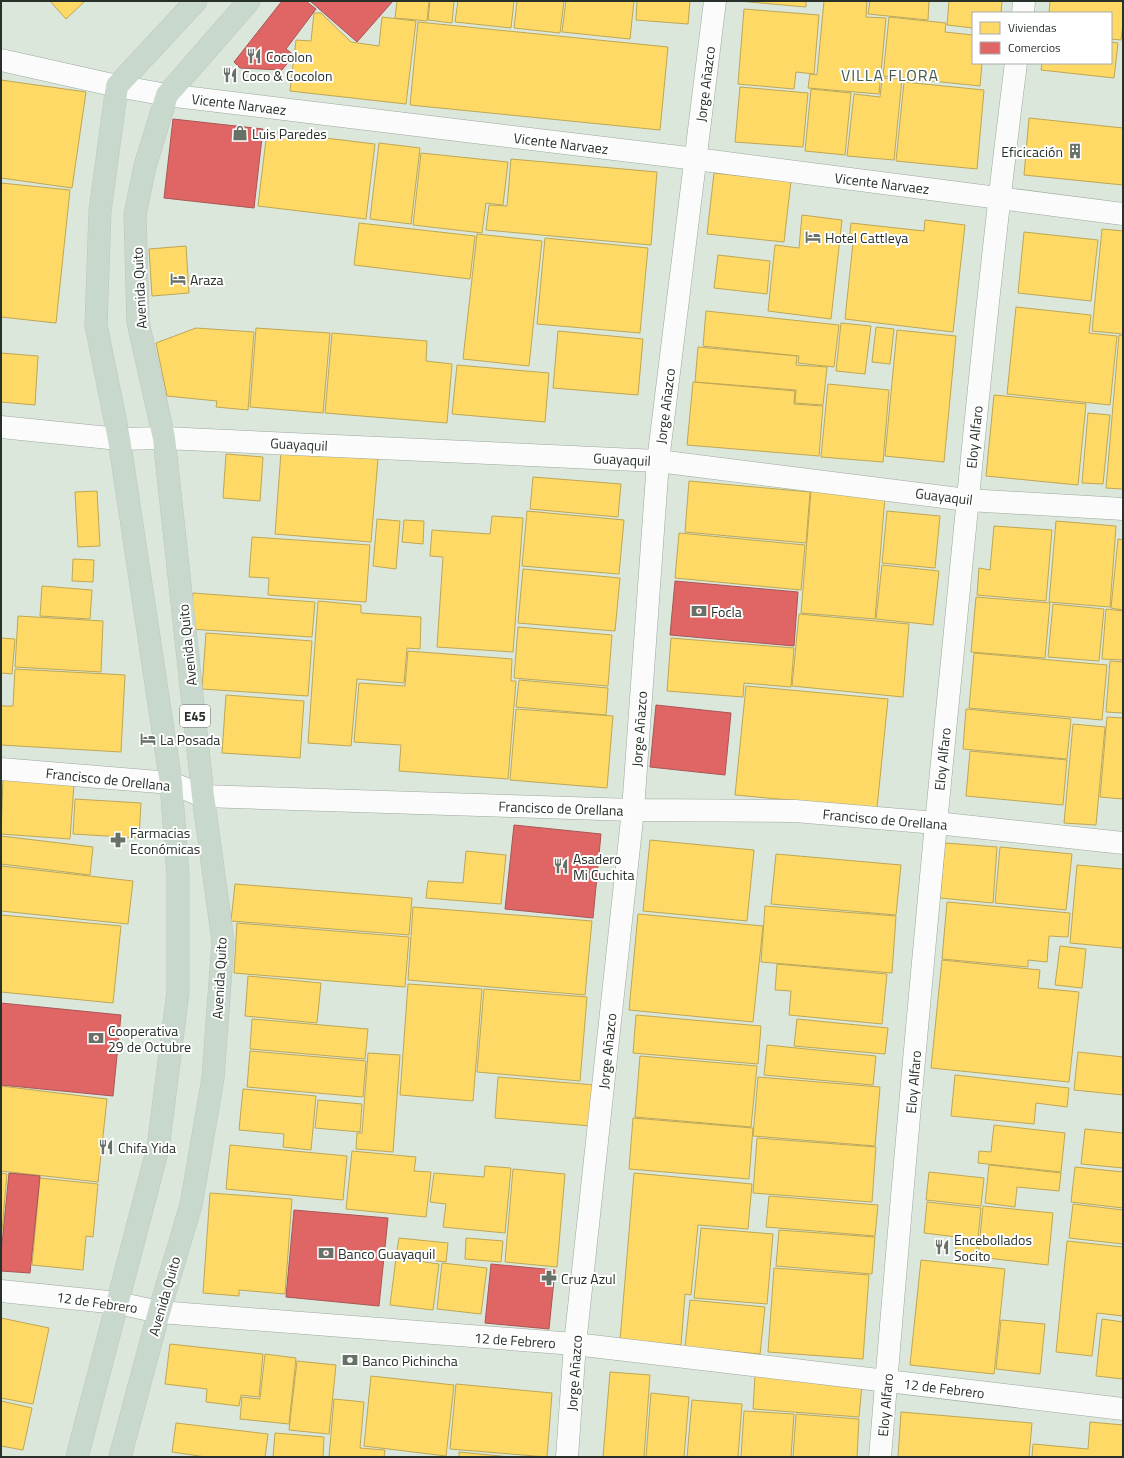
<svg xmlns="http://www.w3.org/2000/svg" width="1124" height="1458" font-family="'Titillium Web',sans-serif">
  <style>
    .homes { fill: #ffd966; stroke: #bea754 }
    .shops { fill: #e06666; stroke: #a95654 }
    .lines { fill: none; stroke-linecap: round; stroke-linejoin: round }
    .minor-casing { stroke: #9da79e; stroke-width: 23 }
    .highway-casing { stroke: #bfc5bf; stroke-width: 23 }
    .minor { stroke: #fafbfa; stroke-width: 22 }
    .highway { stroke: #c8d8cc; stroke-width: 22 }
    .labels { text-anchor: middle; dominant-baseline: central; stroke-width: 4; stroke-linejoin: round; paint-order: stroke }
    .shield { fill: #fff; stroke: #686f69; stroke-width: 1 }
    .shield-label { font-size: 13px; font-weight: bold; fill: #283129 }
    .poi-label { font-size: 14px; fill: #283129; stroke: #fff; text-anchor: start }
    .street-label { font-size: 14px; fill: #283129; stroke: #fff }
    .quarter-label { font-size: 16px; letter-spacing: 1px; fill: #455a48; stroke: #fff }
  </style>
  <rect width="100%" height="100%" fill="#dbe7db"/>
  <g class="homes">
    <polygon points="50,1 85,1 66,19"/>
    <polygon points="397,1 429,1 427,21 395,18"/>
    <polygon points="430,1 454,1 452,23 428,20"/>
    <polygon points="458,1 514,1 511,28 455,22"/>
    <polygon points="517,1 564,1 560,33 514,28"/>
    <polygon points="566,1 634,1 630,39 562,32"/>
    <polygon points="637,1 690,1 688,24 636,20"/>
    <polygon points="738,1 806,1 806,7"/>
    <polygon points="824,1 867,1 866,17 886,18 879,94 808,88 810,74 817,75"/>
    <polygon points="870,1 929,1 928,20 868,14"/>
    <polygon points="949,1 1002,1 1001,13 973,13 973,28 947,25"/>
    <polygon points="1050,1 1123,1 1123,23 1121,40 1111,39 1111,13 1049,13"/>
    <polygon points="744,9 819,15 814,74 796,72 794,89 738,84"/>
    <polygon points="314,13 321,13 351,42 379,46 382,17 416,21 406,104 290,91 296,40 311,41"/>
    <polygon points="889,17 946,23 945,32 973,35 973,63 982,63 980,86 883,76"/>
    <polygon points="418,22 668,47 660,130 410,105"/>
    <polygon points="1111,42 1118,43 1114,78 1041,70 1042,63 1111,63"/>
    <polygon points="882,78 902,79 894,160 847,156 854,94 880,97"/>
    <polygon points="1,80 86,92 72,188 1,178"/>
    <polygon points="904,82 984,90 977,169 896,161"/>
    <polygon points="740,87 808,93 803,147 735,142"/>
    <polygon points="811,89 851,93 845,155 805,151"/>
    <polygon points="1029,118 1123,128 1123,185 1024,175"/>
    <polygon points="267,131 375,144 366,219 258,206"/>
    <polygon points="379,143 420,148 411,224 370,219"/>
    <polygon points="421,153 508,162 503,205 486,203 482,233 413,225"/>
    <polygon points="511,159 657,172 651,245 486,230 489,205 507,206"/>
    <polygon points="714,173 791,181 784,242 707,234"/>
    <polygon points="1,183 70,190 56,323 1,317"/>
    <polygon points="802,215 842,220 831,319 768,311 775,245 799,248"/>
    <polygon points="925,220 965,225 953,332 845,319 853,243 849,242 851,223 924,231"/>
    <polygon points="359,223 475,236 470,279 354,265"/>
    <polygon points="1102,229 1123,231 1123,334 1092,331"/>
    <polygon points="1024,232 1098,240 1091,301 1018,293"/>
    <polygon points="477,234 542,241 529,366 463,359"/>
    <polygon points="545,238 648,248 640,333 537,324"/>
    <polygon points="186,246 189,293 152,296 149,249"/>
    <polygon points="718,255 770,261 767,294 714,288"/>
    <polygon points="1016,307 1091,315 1089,333 1117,336 1110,405 1007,394"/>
    <polygon points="706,311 839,325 834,367 798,363 799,356 703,346"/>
    <polygon points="841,323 871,326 865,374 836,371"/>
    <polygon points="876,327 894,329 890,364 872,362"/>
    <polygon points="196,328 254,332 248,410 216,407 217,401 167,396 156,343"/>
    <polygon points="256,328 330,333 323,413 250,407"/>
    <polygon points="897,330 956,336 944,462 885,456"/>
    <polygon points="558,331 643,339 638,395 553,388"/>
    <polygon points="332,333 427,341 426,361 452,364 447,423 325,413"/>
    <polygon points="1119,335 1123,336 1123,489 1106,488"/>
    <polygon points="698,347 797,356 796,365 827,367 823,405 795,403 796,390 695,382"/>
    <polygon points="1,353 38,356 35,405 1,402"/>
    <polygon points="457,365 549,373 545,422 452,414"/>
    <polygon points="693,382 795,391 794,404 823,406 819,456 687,445"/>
    <polygon points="828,384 889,390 883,462 821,457"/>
    <polygon points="994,395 1086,404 1078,485 986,476"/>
    <polygon points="1088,413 1110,415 1103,484 1082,483"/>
    <polygon points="281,452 378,459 371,542 275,534"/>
    <polygon points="226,454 263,457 260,501 223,498"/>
    <polygon points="533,477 621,484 618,517 530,509"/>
    <polygon points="689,481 810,492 806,543 685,532"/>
    <polygon points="97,491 100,546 78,547 75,492"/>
    <polygon points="811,491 885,497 875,619 801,613"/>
    <polygon points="527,511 624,520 619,574 522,566"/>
    <polygon points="887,511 940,516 935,568 882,563"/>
    <polygon points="492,516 523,518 513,652 437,647 443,557 430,556 432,530 490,534"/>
    <polygon points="377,519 400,521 396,569 373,566"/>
    <polygon points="404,520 424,521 423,544 402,542"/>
    <polygon points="1056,521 1116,526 1110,607 1049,602"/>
    <polygon points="994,526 1052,530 1046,601 977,595 979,568 990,570"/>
    <polygon points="679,533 805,545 801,590 675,578"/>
    <polygon points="252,537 370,545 366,602 268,595 269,578 249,577"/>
    <polygon points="1118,539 1123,540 1123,610 1111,608"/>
    <polygon points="73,559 94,560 93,582 72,581"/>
    <polygon points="882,565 939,571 933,625 876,619"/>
    <polygon points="523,569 620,578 615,631 518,623"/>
    <polygon points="42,586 92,590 90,619 40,616"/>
    <polygon points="193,593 315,602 312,637 190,629"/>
    <polygon points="976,597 1050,603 1045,658 971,652"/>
    <polygon points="318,601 361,605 361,613 421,617 420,649 407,648 404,683 357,679 351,746 308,743"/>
    <polygon points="1053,604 1104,609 1099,661 1048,657"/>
    <polygon points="1106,609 1123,611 1123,660 1102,659"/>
    <polygon points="799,614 909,624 903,697 792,686"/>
    <polygon points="18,616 103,621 101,672 15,667"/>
    <polygon points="518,627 612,635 608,686 514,678"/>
    <polygon points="206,633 312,641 308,696 202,689"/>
    <polygon points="1,638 15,639 12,674 1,673"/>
    <polygon points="671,638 794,648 791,687 744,683 743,697 667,691"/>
    <polygon points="408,651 512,659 511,681 516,681 508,779 399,771 401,745 354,742 359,683 405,686"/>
    <polygon points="974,653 1107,665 1102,720 969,708"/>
    <polygon points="1110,661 1123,662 1123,713 1106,712"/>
    <polygon points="15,669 125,675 121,752 1,745 1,706 13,706"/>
    <polygon points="519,680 608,688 606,715 516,707"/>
    <polygon points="746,686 888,699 877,808 735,795"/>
    <polygon points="226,695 304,701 300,758 222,753"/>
    <polygon points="516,709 613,716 607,788 510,780"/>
    <polygon points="966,709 1071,719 1067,759 963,749"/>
    <polygon points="1107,717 1123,718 1123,799 1100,797"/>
    <polygon points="1073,724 1105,727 1096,825 1064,823"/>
    <polygon points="970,751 1067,760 1063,805 966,796"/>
    <polygon points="3,779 74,784 70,839 1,834"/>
    <polygon points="75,799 141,803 139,838 73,834"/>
    <polygon points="1,836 93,847 90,875 1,864"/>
    <polygon points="650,840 754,850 747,921 643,911"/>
    <polygon points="945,843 997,847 993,903 940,898"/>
    <polygon points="1000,847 1072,854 1066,910 995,903"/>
    <polygon points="466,851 506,855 501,904 426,898 428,881 463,883"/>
    <polygon points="776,854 901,865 896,915 771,904"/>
    <polygon points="1077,865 1123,869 1123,948 1070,943"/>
    <polygon points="1,866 133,881 128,924 1,911"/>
    <polygon points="235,884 412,898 409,935 231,921"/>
    <polygon points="947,902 1070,913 1068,937 1049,936 1047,962 1028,960 1028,967 942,959"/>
    <polygon points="765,906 896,916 892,973 761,962"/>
    <polygon points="413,907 592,921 585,995 408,980"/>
    <polygon points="638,914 763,926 753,1022 629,1010"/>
    <polygon points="1,915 121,926 113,1003 1,992"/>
    <polygon points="237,923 409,937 405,987 234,973"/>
    <polygon points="1060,946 1086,949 1082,988 1055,985"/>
    <polygon points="942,960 1040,970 1038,988 1079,992 1069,1082 931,1068"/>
    <polygon points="777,964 887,974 882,1024 789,1015 791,991 775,990"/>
    <polygon points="248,976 321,983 317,1023 245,1016"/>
    <polygon points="408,984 482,989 473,1101 400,1095"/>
    <polygon points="484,989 587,997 580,1081 477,1072"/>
    <polygon points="636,1015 761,1026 758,1064 633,1053"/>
    <polygon points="252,1019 368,1029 365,1059 250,1049"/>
    <polygon points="797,1019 888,1028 885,1054 794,1046"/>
    <polygon points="767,1045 876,1056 873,1085 764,1075"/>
    <polygon points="250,1051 366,1061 363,1097 247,1087"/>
    <polygon points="1078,1052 1123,1057 1123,1095 1074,1090"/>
    <polygon points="368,1053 400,1055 393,1152 356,1149 357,1133 362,1133"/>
    <polygon points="640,1056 757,1066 751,1127 635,1117"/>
    <polygon points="955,1075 1069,1088 1067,1107 1036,1103 1034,1124 951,1116"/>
    <polygon points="498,1077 595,1085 591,1126 495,1118"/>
    <polygon points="758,1077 880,1087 875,1146 753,1136"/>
    <polygon points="1,1086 107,1099 98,1182 1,1171"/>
    <polygon points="243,1089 316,1096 311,1150 283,1147 284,1134 239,1130"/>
    <polygon points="318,1100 362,1104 360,1132 315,1128"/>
    <polygon points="633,1118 753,1128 749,1179 629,1169"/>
    <polygon points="994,1125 1065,1133 1061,1172 978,1163 979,1151 991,1152"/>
    <polygon points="1085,1129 1123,1133 1123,1168 1081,1164"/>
    <polygon points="757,1138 876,1147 872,1202 753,1193"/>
    <polygon points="230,1145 347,1156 343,1200 226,1189"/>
    <polygon points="352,1151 416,1157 414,1171 431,1172 426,1217 346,1209"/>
    <polygon points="989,1165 1061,1173 1059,1191 1017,1187 1015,1207 985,1203"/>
    <polygon points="485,1166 511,1168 505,1233 443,1227 446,1204 430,1202 434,1173 484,1177"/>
    <polygon points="1075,1167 1123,1172 1123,1208 1071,1202"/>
    <polygon points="513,1169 565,1174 557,1267 505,1262"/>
    <polygon points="929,1172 984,1178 981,1206 926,1200"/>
    <polygon points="1,1173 7,1174 1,1242"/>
    <polygon points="634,1173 752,1184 748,1229 698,1225 691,1295 685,1294 681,1345 620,1340"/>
    <polygon points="40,1178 98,1184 93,1237 86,1236 83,1270 32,1265"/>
    <polygon points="210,1193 292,1199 285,1294 239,1290 239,1296 203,1293"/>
    <polygon points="769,1196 878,1205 875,1236 766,1227"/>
    <polygon points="927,1202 981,1208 976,1258 955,1256 957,1237 924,1233"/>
    <polygon points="1073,1204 1123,1210 1123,1244 1069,1238"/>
    <polygon points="983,1206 1053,1213 1048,1265 978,1257"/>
    <polygon points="701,1228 773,1234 767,1304 694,1298"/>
    <polygon points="779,1230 875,1237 872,1274 776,1266"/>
    <polygon points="399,1238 448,1243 446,1262 396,1256"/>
    <polygon points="466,1238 503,1241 501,1262 465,1259"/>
    <polygon points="1067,1241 1123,1247 1123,1316 1097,1313 1092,1356 1056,1352"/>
    <polygon points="396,1258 439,1264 433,1310 390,1305"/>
    <polygon points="921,1260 1005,1269 994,1374 910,1365"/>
    <polygon points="442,1263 487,1268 481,1314 437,1309"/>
    <polygon points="774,1268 869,1275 863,1359 768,1352"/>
    <polygon points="690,1300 765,1307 760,1354 685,1347"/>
    <polygon points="1,1318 49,1328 33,1404 1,1398"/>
    <polygon points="1102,1319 1123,1322 1123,1379 1096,1376"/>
    <polygon points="1001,1320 1045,1324 1040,1374 996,1369"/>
    <polygon points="170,1344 263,1354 259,1397 241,1395 239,1406 206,1402 207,1389 165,1384"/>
    <polygon points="265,1354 296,1358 289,1424 240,1419 242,1397 260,1399"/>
    <polygon points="297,1361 336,1365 329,1434 289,1430"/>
    <polygon points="610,1372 650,1375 644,1457 603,1457"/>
    <polygon points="371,1376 454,1385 446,1456 364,1446"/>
    <polygon points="755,1376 862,1384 859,1417 753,1409"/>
    <polygon points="456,1384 552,1393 547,1457 450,1449"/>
    <polygon points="651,1393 689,1397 684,1457 646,1457"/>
    <polygon points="334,1399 364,1402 360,1448 385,1450 384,1457 329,1457"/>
    <polygon points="692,1400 742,1404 738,1457 687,1457"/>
    <polygon points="1,1401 32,1408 23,1450 1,1446"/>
    <polygon points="744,1411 794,1414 791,1457 741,1457"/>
    <polygon points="901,1412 1032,1423 1029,1457 898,1457"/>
    <polygon points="796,1414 859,1419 857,1457 793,1457"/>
    <polygon points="1090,1422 1123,1425 1123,1457 1032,1457 1033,1444 1088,1449"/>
    <polygon points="176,1423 268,1434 265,1457 206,1457 172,1452"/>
    <polygon points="275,1433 324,1437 323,1457 273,1457"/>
    <polygon points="459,1452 511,1457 459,1457"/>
  </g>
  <g class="shops">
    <polygon points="282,1 306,1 316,9 286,49 294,55 282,70 240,68 234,62"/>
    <polygon points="310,1 393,1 357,42"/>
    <polygon points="173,119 263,129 254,208 164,198"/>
    <polygon points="675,581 798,592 794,646 670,635"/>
    <polygon points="656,705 731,713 725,775 650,767"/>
    <polygon points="514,825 601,834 593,918 505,909"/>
    <polygon points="1,1003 121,1015 113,1096 1,1085"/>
    <polygon points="9,1173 40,1176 30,1273 1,1271 1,1254"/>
    <polygon points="294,1210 388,1218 379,1306 286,1297"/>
    <polygon points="491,1264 555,1270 549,1329 485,1323"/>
  </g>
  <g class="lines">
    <defs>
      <g id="minor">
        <polyline points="1023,13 1024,1"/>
        <polyline points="1,60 117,86 167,95 696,159 1123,214"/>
        <polyline points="1,427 119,439 164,438 658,461 967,500 1123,509"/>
        <polyline points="1,769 171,783 203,796 633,810 795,811 936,823 1123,843"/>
        <polyline points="1,1291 118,1303 159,1312 575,1344 1123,1409"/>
        <polyline points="567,1457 575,1344 633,810 658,461 715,1"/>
        <path d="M880,1457C902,1188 926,919 953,651C972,455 991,258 1016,63"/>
      </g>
      <g id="highway">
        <polyline points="77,1457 158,1148 178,992 178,875 171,783 119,439 96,325 100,211 117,86 196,1"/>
        <polyline points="120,1457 159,1312 191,1205 213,1078 223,941 203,796 164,438 138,322 135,215 145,166 167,95 249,1"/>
      </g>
    </defs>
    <use href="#minor" class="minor-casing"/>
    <use href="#highway" class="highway-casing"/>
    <use href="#minor" class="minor"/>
    <use href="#highway" class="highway"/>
  </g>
  <defs>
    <symbol id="restaurant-bare" viewBox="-9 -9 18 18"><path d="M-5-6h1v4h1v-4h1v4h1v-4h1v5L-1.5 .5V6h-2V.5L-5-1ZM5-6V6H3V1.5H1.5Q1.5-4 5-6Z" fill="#677167" stroke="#fff" stroke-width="2.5" paint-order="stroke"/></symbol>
    <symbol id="shop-bare" viewBox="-9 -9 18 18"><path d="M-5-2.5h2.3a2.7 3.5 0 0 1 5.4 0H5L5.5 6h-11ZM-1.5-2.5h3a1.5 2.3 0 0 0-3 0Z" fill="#677167" stroke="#fff" stroke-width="2.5" paint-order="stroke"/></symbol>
    <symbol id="building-bare" viewBox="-9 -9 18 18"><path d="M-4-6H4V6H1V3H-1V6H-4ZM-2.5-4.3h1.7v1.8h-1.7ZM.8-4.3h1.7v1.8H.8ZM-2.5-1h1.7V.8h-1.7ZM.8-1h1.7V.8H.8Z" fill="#677167" stroke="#fff" stroke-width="2.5" paint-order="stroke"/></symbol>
    <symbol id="hotel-bare" viewBox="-9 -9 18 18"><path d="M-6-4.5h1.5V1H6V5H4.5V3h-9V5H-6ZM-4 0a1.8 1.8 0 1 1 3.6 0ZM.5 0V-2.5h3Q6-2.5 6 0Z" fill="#677167" stroke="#fff" stroke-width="2.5" paint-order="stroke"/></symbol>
    <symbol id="bank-bare" viewBox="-9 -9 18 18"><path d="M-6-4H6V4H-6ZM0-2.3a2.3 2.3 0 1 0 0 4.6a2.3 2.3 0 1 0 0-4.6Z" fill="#677167" stroke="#fff" stroke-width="2.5" paint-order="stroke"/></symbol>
    <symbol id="pharmacy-bare" viewBox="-9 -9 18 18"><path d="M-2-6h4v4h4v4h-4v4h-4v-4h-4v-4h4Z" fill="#677167" stroke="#fff" stroke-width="2.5" paint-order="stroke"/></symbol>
  </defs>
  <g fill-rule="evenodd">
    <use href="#restaurant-bare" x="243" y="45" width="22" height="22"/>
    <use href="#restaurant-bare" x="219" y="64" width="22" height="22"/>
    <use href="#shop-bare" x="229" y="122" width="22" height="22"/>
    <use href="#building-bare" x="1064" y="140" width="22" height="22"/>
    <use href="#hotel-bare" x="802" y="226" width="22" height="22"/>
    <use href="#hotel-bare" x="167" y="268" width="22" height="22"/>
    <use href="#bank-bare" x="688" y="600" width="22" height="22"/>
    <use href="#hotel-bare" x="137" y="728" width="22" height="22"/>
    <use href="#pharmacy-bare" x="107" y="829" width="22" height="22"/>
    <use href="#restaurant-bare" x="550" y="855" width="22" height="22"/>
    <use href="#bank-bare" x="85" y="1027" width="22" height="22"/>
    <use href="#restaurant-bare" x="95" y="1136" width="22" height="22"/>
    <use href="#restaurant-bare" x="931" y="1236" width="22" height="22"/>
    <use href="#bank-bare" x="315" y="1242" width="22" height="22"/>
    <use href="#pharmacy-bare" x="538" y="1267" width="22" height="22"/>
    <use href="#bank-bare" x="339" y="1349" width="22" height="22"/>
  </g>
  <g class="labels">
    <rect class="shield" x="180" y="705" width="30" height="22" rx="3"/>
    <g class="shield-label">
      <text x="195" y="716">E45</text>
    </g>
    <g class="poi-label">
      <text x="266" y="56">Cocolon</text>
      <text x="242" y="75">Coco &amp; Cocolon</text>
      <text x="252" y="133">Luis Paredes</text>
      <text x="1063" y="151" text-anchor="end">Eficicación</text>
      <text x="825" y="237">Hotel Cattleya</text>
      <text x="190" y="279">Araza</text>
      <text x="711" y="611">Focla</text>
      <text x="160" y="739">La Posada</text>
      <text x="130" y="832">Farmacias<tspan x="130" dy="16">Económicas</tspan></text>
      <text x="573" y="858">Asadero<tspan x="573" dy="16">Mi Cuchita</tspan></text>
      <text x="108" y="1030">Cooperativa<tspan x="108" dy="16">29 de Octubre</tspan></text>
      <text x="118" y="1147">Chifa Yida</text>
      <text x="954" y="1239">Encebollados<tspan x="954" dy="16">Socito</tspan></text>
      <text x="338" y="1253">Banco Guayaquil</text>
      <text x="561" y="1278">Cruz Azul</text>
      <text x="362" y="1360">Banco Pichincha</text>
    </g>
    <g class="street-label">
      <text transform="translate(705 84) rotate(-83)">Jorge Añazco</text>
      <text transform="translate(239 104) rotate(7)">Vicente Narvaez</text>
      <text transform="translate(561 143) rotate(7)">Vicente Narvaez</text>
      <text transform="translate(882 183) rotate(7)">Vicente Narvaez</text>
      <text transform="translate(139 288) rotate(-93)">Avenida Quito</text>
      <text transform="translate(665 406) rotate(-83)">Jorge Añazco</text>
      <text transform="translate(974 437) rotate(-84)">Eloy Alfaro</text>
      <text transform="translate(299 444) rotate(3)">Guayaquil</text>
      <text transform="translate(622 459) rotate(3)">Guayaquil</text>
      <text transform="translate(944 496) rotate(7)">Guayaquil</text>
      <text transform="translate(187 645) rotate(-96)">Avenida Quito</text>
      <text transform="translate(639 729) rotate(-86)">Jorge Añazco</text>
      <text transform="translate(942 759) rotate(-84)">Eloy Alfaro</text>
      <text transform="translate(108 779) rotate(6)">Francisco de Orellana</text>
      <text transform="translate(561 808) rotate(2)">Francisco de Orellana</text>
      <text transform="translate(885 819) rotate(5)">Francisco de Orellana</text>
      <text transform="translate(219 978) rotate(-87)">Avenida Quito</text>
      <text transform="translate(607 1051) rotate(-84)">Jorge Añazco</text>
      <text transform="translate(913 1082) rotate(-85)">Eloy Alfaro</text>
      <text transform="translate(164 1296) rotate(-74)">Avenida Quito</text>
      <text transform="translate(97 1302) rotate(8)">12 de Febrero</text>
      <text transform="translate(515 1340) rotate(4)">12 de Febrero</text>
      <text transform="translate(574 1373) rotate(-86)">Jorge Añazco</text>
      <text transform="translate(944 1388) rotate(7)">12 de Febrero</text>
      <text transform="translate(885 1405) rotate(-85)">Eloy Alfaro</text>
    </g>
    <g class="quarter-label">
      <text x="890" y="75">VILLA FLORA</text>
    </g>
  </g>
  <rect width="1124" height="1458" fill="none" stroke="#283129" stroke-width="4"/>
  <rect x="972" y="12" width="140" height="52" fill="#ffffff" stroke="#a9ada9"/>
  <rect x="980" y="22" width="20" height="12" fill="#ffd966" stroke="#a9ada9"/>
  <text x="1008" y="32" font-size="12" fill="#283129">Viviendas</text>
  <rect x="980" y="42" width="20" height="12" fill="#e06666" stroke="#a9ada9"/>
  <text x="1008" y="52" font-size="12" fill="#283129">Comercios</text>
</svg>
